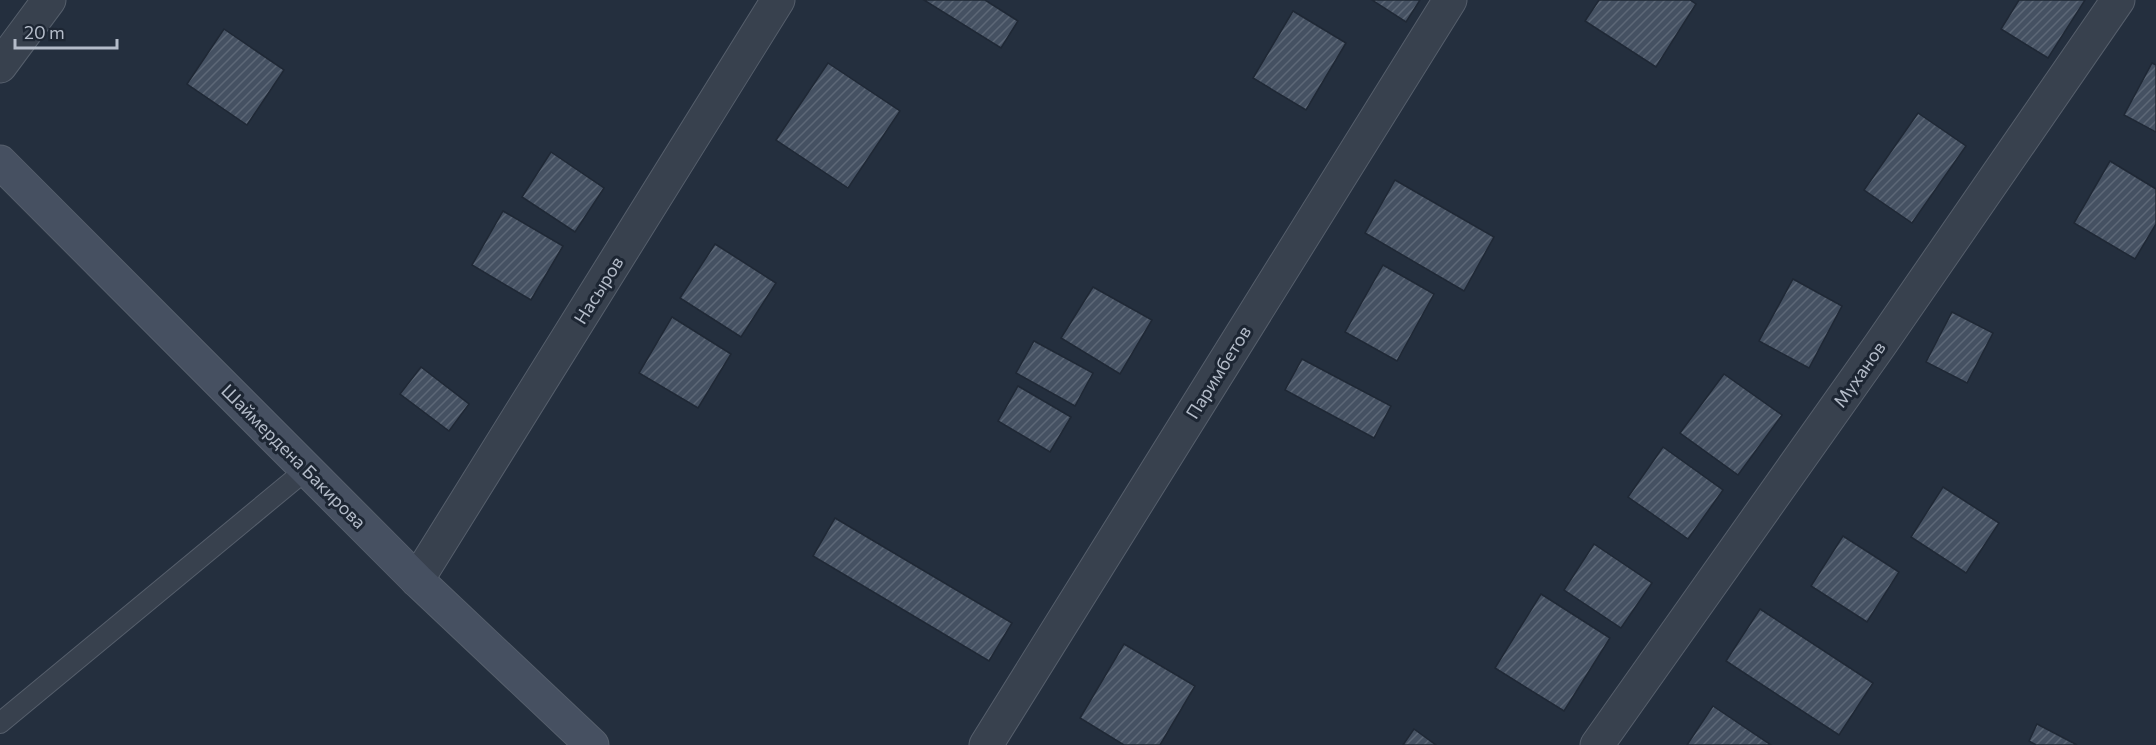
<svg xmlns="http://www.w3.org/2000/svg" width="2156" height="745" font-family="Commissioner,sans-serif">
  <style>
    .building { fill: url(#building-hatch); stroke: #1f2835; stroke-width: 1.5 }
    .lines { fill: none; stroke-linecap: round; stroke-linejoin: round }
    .lane-casing { stroke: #565f6c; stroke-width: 22 }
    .street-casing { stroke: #565f6c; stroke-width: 35 }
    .secondary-casing { stroke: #565f6c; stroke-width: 35 }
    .lane { stroke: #38414e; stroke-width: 20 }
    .street { stroke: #38414e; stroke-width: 33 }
    .secondary { stroke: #465061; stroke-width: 33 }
    .labels { text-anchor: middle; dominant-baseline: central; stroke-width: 6; stroke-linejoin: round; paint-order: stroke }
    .street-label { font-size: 18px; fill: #b4bcc9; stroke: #1d2633 }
  </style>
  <defs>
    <pattern id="building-hatch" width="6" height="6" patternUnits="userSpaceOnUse" patternTransform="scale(1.5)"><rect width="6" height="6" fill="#455162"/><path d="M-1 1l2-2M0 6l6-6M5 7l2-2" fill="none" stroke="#5d6877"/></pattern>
  </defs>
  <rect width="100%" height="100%" fill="#242f3e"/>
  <g class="building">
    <polygon points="924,0 985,0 1018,21 1001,48"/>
    <polygon points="1372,0 1420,0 1406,22"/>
    <polygon points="1599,0 1690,0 1696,4 1656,67 1585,21"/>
    <polygon points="2019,0 2085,0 2048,58 2001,29"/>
    <polygon points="1293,11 1346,43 1306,110 1253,78"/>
    <polygon points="224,29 284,70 247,125 187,84"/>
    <polygon points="828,63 900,111 848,188 776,140"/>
    <polygon points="2152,63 2156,65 2156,132 2124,115"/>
    <polygon points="1918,113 1966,146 1912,223 1864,190"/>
    <polygon points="551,152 604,188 575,232 522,197"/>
    <polygon points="2110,161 2156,189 2156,224 2135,259 2074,223"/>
    <polygon points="1395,180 1494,237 1464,291 1365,233"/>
    <polygon points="503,211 563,246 531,300 472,265"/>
    <polygon points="715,244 776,283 741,337 680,298"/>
    <polygon points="1383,265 1434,294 1397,361 1345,332"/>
    <polygon points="1793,279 1842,306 1809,368 1759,341"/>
    <polygon points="1093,287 1152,320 1120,374 1061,338"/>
    <polygon points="1952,312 1993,333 1967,383 1926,362"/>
    <polygon points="672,317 731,354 698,408 639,373"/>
    <polygon points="1034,341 1093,373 1075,406 1016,373"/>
    <polygon points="1302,359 1391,406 1374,438 1285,390"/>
    <polygon points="421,367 469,404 449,431 400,394"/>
    <polygon points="1724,374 1782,415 1738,475 1680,433"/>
    <polygon points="1018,386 1071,417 1050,452 998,421"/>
    <polygon points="1663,447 1723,490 1688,539 1628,497"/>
    <polygon points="1943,487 1999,523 1966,573 1911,537"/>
    <polygon points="835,518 1012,623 989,661 813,556"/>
    <polygon points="1843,536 1899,572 1867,622 1811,586"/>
    <polygon points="1594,544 1652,583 1621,628 1564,590"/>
    <polygon points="1541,594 1610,638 1564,711 1495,668"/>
    <polygon points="1760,609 1873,683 1839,735 1726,661"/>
    <polygon points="1124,644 1195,686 1160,745 1124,745 1080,718"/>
    <polygon points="1713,706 1771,745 1687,745"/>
    <polygon points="2037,724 2077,745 2036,745 2029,741"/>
    <polygon points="1414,729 1436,745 1403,745"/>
  </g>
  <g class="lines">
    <defs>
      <polyline id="lane" points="0,723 307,469"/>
      <g id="street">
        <polyline points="0,66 49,0"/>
        <polyline points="417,580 778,0"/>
        <polyline points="986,745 1450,0"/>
        <polyline points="1597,745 1880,345 2118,0"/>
      </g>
      <polyline id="secondary" points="0,162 417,580 592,745"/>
    </defs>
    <use href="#lane" class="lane-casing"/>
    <use href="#street" class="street-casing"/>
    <use href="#secondary" class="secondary-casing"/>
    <use href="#lane" class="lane"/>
    <use href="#street" class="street"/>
    <use href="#secondary" class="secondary"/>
  </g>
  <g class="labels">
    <g class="street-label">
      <text transform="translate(598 290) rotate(-58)">Насыров</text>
      <text transform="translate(1218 372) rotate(-58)">Паримбетов</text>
      <text transform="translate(1859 374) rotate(-55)">Муханов</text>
      <text transform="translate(294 456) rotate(45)">Шаймердена Бакирова</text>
    </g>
  </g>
  <path d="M15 39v9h102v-9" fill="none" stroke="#b4bcc9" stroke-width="3"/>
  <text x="24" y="39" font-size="18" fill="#b4bcc9" stroke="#1d2633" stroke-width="4.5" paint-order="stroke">20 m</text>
</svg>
